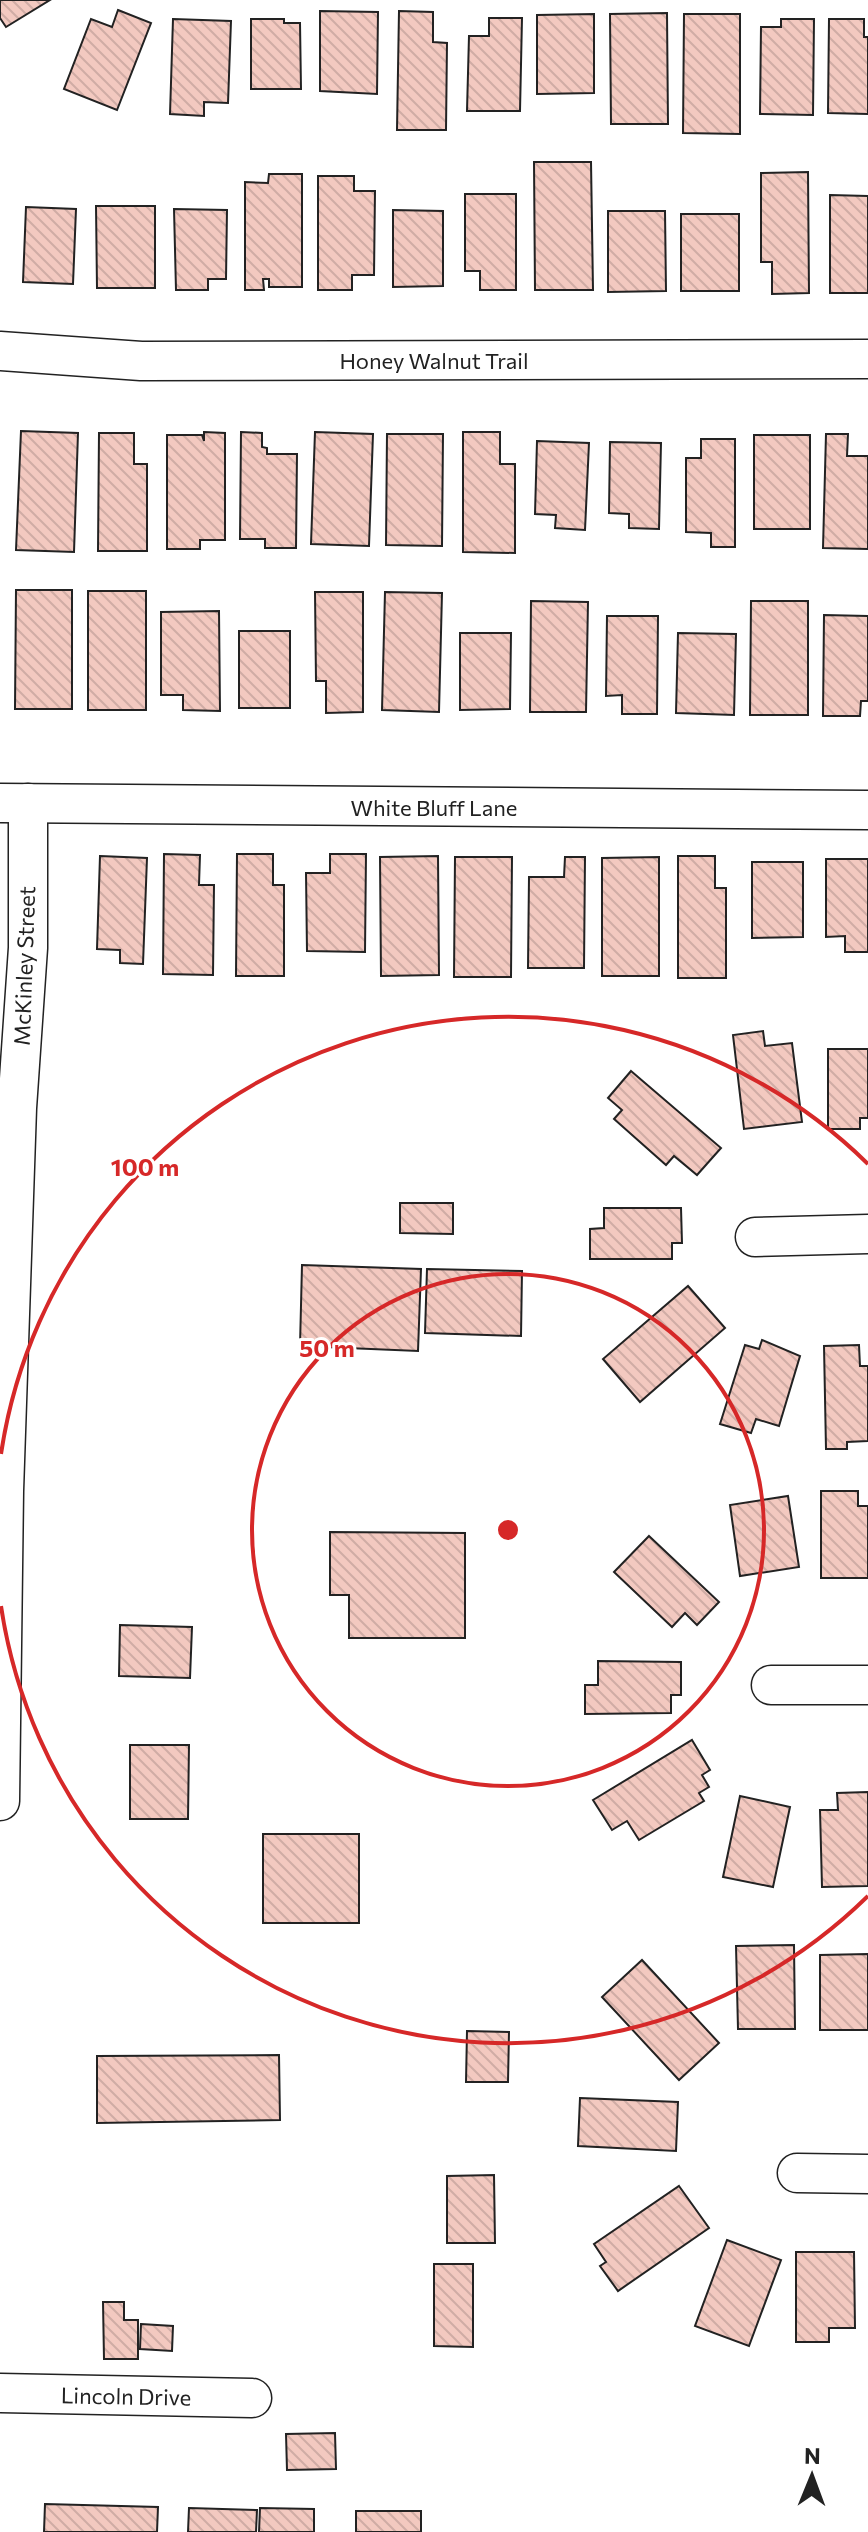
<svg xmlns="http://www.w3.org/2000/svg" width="868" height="2532" font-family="Commissioner,sans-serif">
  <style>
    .building { fill: url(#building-back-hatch); stroke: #222; stroke-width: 2 }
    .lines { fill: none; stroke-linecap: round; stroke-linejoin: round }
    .minor-casing { stroke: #222; stroke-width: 41 }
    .minor { stroke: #fff; stroke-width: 38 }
    .ring { fill: none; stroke: #d62828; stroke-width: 4 }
    .labels { text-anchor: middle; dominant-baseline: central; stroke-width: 6; stroke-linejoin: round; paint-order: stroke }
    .street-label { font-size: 22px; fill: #222; stroke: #fff }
    .centre { fill: #d62828; stroke: #fff; stroke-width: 4 }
    .ring-label { font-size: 24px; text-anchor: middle; font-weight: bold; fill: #d62828; stroke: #fff; stroke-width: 6; stroke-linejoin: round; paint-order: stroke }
  </style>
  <defs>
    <pattern id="building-back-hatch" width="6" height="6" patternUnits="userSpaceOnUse" patternTransform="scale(2)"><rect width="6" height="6" fill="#f3c9c0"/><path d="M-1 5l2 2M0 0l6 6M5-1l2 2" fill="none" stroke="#d0aca5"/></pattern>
  </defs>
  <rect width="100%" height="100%" fill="#fff"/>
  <g class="building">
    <polygon points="0,0 50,0 6,27 0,18"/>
    <polygon points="118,10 151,23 117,110 64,89 91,19 112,27"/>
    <polygon points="320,11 378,12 377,94 320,91"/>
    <polygon points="399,11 433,12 433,42 447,43 446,130 397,130"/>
    <polygon points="667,13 668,124 611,124 610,14"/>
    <polygon points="594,14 594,93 537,94 537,15"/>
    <polygon points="684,14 740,14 740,134 683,133"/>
    <polygon points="489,18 522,18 520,111 467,111 469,36 489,36"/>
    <polygon points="173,19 231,21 228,103 204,102 204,116 170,114"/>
    <polygon points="251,19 284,19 284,23 300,23 301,89 251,89"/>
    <polygon points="781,19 814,19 813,115 760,114 761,27 781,27"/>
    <polygon points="829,19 864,19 864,37 868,37 868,114 828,113"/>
    <polygon points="534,162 591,162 593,290 535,290"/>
    <polygon points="808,172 809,293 772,294 772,262 761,262 761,173"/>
    <polygon points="269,174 302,174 302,287 269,287 269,279 263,279 264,290 245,290 245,182 268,183"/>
    <polygon points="318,176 354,176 354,191 375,191 374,275 352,275 352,290 318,290"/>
    <polygon points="465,194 516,194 516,290 480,290 480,271 465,271"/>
    <polygon points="830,195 868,196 868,293 830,293"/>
    <polygon points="96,206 155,206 155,288 97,288"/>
    <polygon points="26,207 76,209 73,284 23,282"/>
    <polygon points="174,209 227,210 226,279 208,279 208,290 176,290"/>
    <polygon points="393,210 443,211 443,286 393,287"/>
    <polygon points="608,211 665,211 666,291 608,292"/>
    <rect x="681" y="214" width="58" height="77"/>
    <polygon points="21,431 78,433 74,552 16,550"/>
    <polygon points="204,432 225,433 225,540 200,540 200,549 167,549 167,435 202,435 204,441"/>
    <polygon points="241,432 262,433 262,447 267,448 267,454 297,454 296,548 265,548 265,539 240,539"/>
    <polygon points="315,432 373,434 369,546 311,544"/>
    <polygon points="463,432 500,432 500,464 515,464 515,553 463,552"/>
    <polygon points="99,433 134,433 134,464 147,464 147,551 98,551"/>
    <polygon points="387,434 443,434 442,546 386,545"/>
    <polygon points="826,434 848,434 847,456 868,456 868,549 823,548"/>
    <rect x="754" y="435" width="56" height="94"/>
    <polygon points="701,439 735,439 735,547 711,547 711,533 686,532 686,458 701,458"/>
    <polygon points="537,441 589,443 585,530 555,528 556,515 535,514"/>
    <polygon points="610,442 661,443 659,529 629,528 629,514 609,513"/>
    <polygon points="16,590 72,590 72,709 15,709"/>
    <rect x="88" y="591" width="58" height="119"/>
    <polygon points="315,592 363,592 363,712 326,713 326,681 316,681"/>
    <polygon points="385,592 442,593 439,712 382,710"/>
    <polygon points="531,601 588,602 586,712 530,712"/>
    <polygon points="751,601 808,601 808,715 750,715"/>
    <polygon points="219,611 220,711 183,710 183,695 161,695 161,612"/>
    <polygon points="824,615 868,616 868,701 861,701 860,716 823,716"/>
    <polygon points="607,616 658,616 657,714 622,714 622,695 606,696"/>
    <rect x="239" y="631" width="51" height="77"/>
    <polygon points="460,633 511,633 510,709 460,710"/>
    <polygon points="678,633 736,634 734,715 676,713"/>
    <polygon points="164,854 200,855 199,885 214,885 213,975 163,974"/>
    <polygon points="237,854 273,854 273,885 284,885 284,976 236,976"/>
    <polygon points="330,854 366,854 365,952 307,951 306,873 330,873"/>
    <polygon points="100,856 147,858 143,964 120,963 120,950 97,949"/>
    <polygon points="438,856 439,975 381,976 380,857"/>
    <polygon points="678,856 715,856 715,888 726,888 726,978 678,978"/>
    <polygon points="455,857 512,857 511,977 454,977"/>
    <polygon points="565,857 585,857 584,968 528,968 529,877 564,877"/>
    <polygon points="659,857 659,976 602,976 602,858"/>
    <polygon points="826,859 868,859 868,952 845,952 845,936 826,937"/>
    <polygon points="752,862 803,862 803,937 752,938"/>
    <polygon points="763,1031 765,1046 792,1043 802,1122 744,1129 733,1035"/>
    <polygon points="828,1049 868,1049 868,1118 860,1118 860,1129 828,1129"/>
    <polygon points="631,1071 721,1148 697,1175 674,1156 666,1165 614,1119 622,1110 608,1098"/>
    <polygon points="400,1203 453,1203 453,1234 400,1233"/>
    <polygon points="604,1208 681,1208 682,1243 672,1243 672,1259 590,1259 590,1229 604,1228"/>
    <polygon points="302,1265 421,1269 418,1351 300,1346"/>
    <polygon points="427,1269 522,1271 521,1336 425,1333"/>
    <polygon points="688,1286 725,1328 640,1402 603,1359"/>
    <polygon points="762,1340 800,1356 779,1426 756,1419 751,1433 720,1424 745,1345 759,1349"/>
    <polygon points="859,1345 860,1366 868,1366 868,1441 847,1442 847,1449 826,1449 824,1346"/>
    <polygon points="821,1491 858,1491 858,1506 868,1506 868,1578 821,1578"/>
    <polygon points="788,1496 799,1567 740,1576 730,1505"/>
    <polygon points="330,1532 465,1533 465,1638 349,1638 349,1595 330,1595"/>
    <polygon points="649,1536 719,1602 697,1625 685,1613 672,1627 614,1572"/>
    <polygon points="120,1625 192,1627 190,1678 119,1676"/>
    <polygon points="598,1661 681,1662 681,1695 671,1695 671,1713 585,1714 585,1685 598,1685"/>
    <polygon points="692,1740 710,1770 702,1775 709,1787 699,1793 704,1801 639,1840 627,1821 612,1830 593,1800"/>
    <polygon points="130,1745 189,1745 188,1819 130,1819"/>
    <polygon points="868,1792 868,1886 822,1887 820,1810 838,1810 837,1793"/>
    <polygon points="740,1796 790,1807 773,1887 723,1877"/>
    <rect x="263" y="1834" width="96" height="89"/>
    <polygon points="794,1945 795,2029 738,2029 736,1946"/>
    <polygon points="868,1954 868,2030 820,2030 820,1955"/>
    <polygon points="642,1960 719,2043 679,2080 602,1997"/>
    <polygon points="467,2031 509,2032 508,2082 466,2082"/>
    <polygon points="279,2055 280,2120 97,2123 97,2056"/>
    <polygon points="580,2098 678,2102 676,2151 578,2146"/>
    <polygon points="494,2175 495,2243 447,2243 447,2176"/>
    <polygon points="679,2186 709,2228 618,2291 600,2266 606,2262 594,2244"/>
    <polygon points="727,2240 781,2260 749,2346 695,2326"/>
    <polygon points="796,2252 854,2252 855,2328 829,2328 829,2342 796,2342"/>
    <polygon points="434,2264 473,2264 473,2347 434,2346"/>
    <polygon points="103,2302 124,2302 124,2320 138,2320 138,2359 104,2359"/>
    <polygon points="141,2324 173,2326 172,2351 140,2349"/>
    <polygon points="335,2433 336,2469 287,2470 286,2434"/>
    <polygon points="45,2504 158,2507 157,2532 44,2532"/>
    <polygon points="189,2508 257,2510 256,2532 188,2532"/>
    <polygon points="260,2508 314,2509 314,2532 259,2532"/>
    <rect x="356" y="2511" width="65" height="21"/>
  </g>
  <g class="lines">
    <defs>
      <g id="minor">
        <polyline points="0,351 141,361 868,359"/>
        <polyline points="0,803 868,810"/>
        <polyline points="755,1237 868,1234"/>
        <polyline points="771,1685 868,1685"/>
        <polyline points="0,1801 4,1491 17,1108 28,948 28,803"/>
        <polyline points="797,2173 868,2174"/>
        <polyline points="0,2393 252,2398"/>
      </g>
    </defs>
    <use href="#minor" class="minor-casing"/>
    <use href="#minor" class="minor"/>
  </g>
  <g class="ring">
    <circle cx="508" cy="1530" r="256"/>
    <path d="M868 1896A513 513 0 0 1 1 1606M1 1454A513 513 0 0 1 868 1164"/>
  </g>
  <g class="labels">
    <g class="street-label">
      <text x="434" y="360">Honey Walnut Trail</text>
      <text x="434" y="807">White Bluff Lane</text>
      <text transform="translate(24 966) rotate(-88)">McKinley Street</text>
      <text transform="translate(126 2396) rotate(1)">Lincoln Drive</text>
    </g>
  </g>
  <circle cx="508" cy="1530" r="12" class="centre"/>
  <g class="ring-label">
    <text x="145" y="1176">100 m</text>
    <text x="327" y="1357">50 m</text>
  </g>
  <g transform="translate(812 2476) rotate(1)" stroke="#ffffff" stroke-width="6" paint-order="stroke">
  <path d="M0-6L14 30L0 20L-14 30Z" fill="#222222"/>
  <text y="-12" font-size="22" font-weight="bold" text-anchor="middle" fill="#222222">N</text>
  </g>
</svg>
